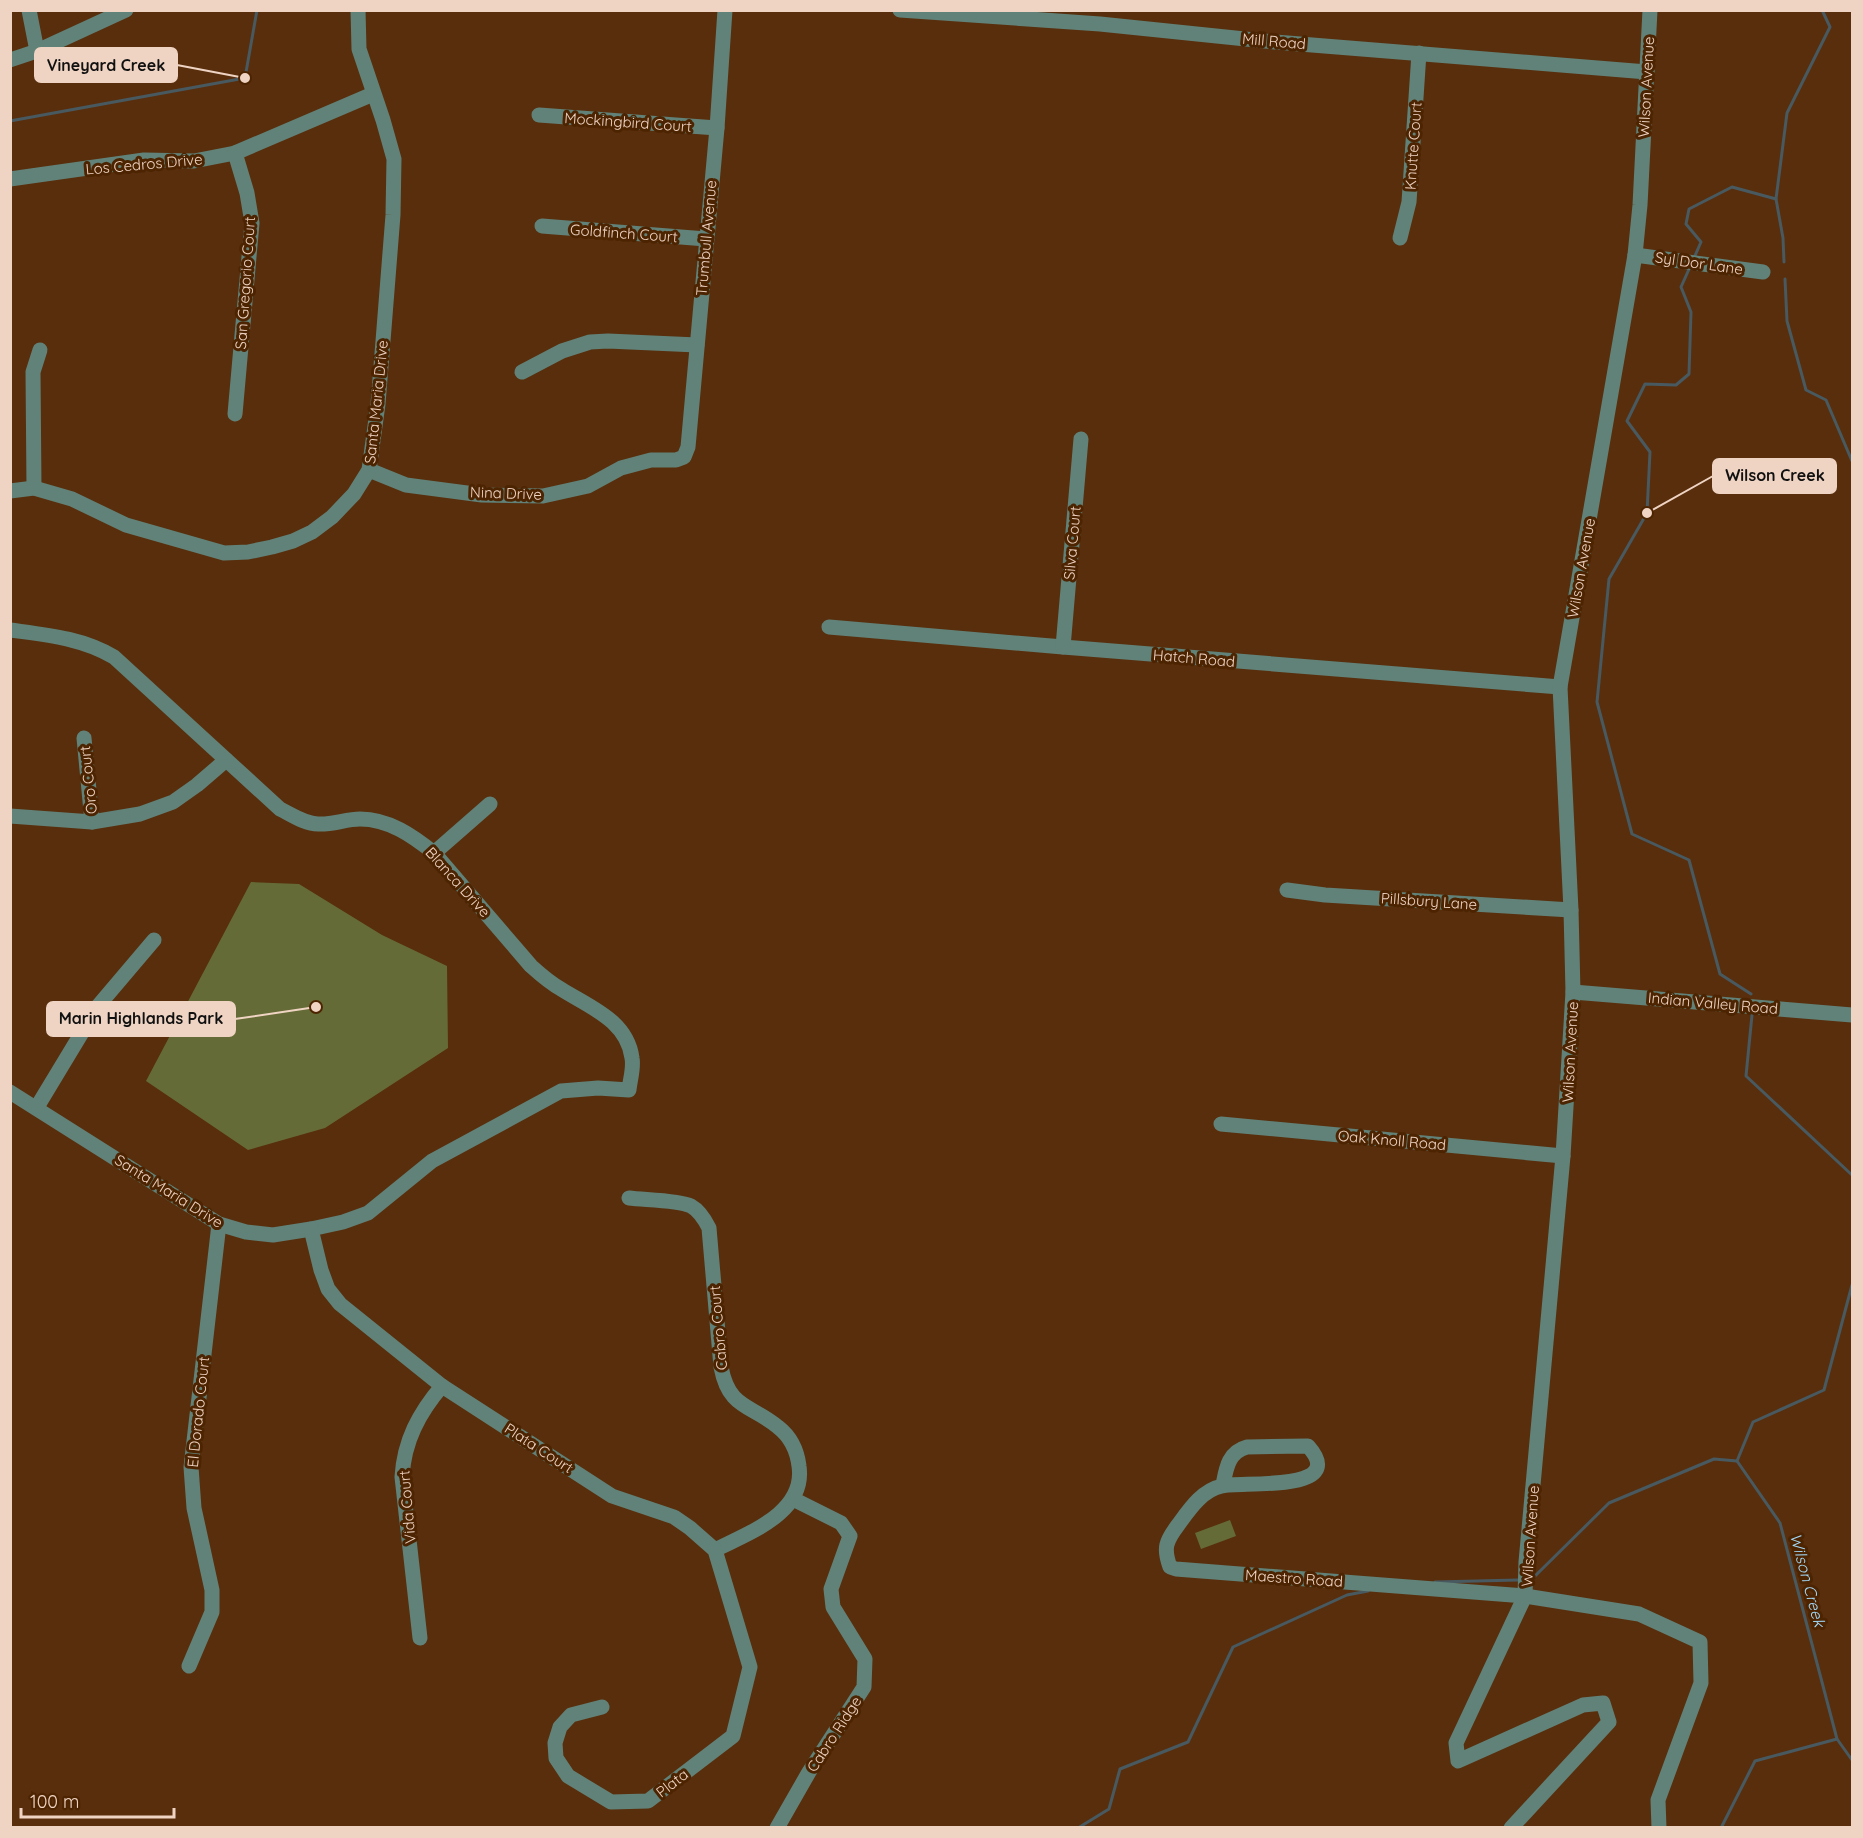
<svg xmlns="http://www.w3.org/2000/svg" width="1863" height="1838" font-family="Quicksand,sans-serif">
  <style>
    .green { fill: #656b36 }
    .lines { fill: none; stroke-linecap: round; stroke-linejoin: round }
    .stream { stroke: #485960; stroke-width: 3 }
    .minor { stroke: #618278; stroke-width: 15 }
    .labels { text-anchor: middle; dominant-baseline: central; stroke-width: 6; stroke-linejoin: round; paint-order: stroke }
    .street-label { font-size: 15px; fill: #efd4c3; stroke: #4d2401 }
    .water-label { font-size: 16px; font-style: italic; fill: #a2d9f9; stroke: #4d2401 }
    .leader { fill: none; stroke: #efd4c3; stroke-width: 2 }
    .callout-dot { fill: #efd4c3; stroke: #4d2401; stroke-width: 2 }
    .callout { fill: #efd4c3; stroke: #efd4c3; stroke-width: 2 }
    .callout-label { font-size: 16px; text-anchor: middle; font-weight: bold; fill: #111 }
  </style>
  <rect width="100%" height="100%" fill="#582e0d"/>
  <g class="green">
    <polygon points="251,882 299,884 382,935 447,966 448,1048 325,1128 248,1150 146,1081"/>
    <polygon points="1230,1520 1236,1536 1201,1549 1195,1533"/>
  </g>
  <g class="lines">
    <g class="stream">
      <polyline points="10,121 245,78 257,10"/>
      <polyline points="1776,199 1783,238 1784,262"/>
      <polyline points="1694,258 1701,242 1686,224 1689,209 1732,187 1776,199 1787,113 1830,27 1822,10"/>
      <polyline points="1690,267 1681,287 1691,312 1689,374 1676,385 1645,384 1627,421 1650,452 1647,513 1609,579 1597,702 1632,834 1689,860 1720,974 1751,994"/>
      <polyline points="1785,279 1787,321 1806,390 1826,400 1852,461"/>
      <polyline points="1752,1015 1746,1076 1852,1175"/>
      <polyline points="1852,1285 1824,1390 1753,1422 1737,1461 1780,1523 1837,1739 1852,1760"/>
      <polyline points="1534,1577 1609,1503 1714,1459 1737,1461"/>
      <polyline points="1435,1582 1518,1580"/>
      <polyline points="1078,1828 1109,1809 1120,1769 1188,1742 1233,1647 1347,1595 1368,1591"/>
      <polyline points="1721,1828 1755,1761 1837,1739"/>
    </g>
    <g class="minor">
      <polyline points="29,10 37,51"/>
      <polyline points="900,10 1100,24 1275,42 1647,72"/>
      <polyline points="10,60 37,51 126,10"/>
      <polyline points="539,115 717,128"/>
      <polyline points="10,179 144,160 194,161 235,153 373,94"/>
      <polyline points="542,226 706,239"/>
      <polyline points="1400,238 1409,202 1419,53"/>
      <polyline points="1635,255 1763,272"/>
      <polyline points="522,372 562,351 590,342 608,341 697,345"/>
      <polyline points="235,414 252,223 247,193 235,153"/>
      <polyline points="369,470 406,485 482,495 543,496 588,486 621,468 651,460 676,460 684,457 688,447 717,128 725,10"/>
      <polyline points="34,488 33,372 40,350"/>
      <polyline points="10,491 34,488 72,499 126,525 224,553 248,552 272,547 293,541 312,532 332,517 354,494 369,470 378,404 393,215 394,159 383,120 359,49 358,10"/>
      <polyline points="829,627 1063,647 1560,687"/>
      <path d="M10,630C47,635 82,638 114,657L280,809C292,815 305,824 318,824C332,825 346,819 360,819C389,819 413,836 434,853L531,966C541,975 550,983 561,989C589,1007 627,1020 632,1058C634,1068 630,1080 629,1090L598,1088L561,1091L432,1161L368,1213L343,1222L311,1229L273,1235L246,1232L219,1224L10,1092"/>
      <polyline points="1063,647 1081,439"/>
      <polyline points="84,738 92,822"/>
      <polyline points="10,816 92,822 140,814 173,802 197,785 226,760"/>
      <polyline points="434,853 490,804"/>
      <polyline points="1287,890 1325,895 1571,910"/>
      <polyline points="1573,992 1852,1015"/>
      <polyline points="37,1107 98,1006 154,940"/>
      <polyline points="1221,1124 1563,1156"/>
      <path d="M629,1198C644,1200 678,1200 691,1206C700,1211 705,1220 709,1228L721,1367C729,1409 750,1404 778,1427C791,1437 797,1450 799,1466C806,1513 748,1533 715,1550"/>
      <polyline points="311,1229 321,1270 328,1289 340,1304 442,1386 612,1496 674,1517 690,1528 715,1550 750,1667 733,1736 648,1801 611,1802 568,1776 556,1758 555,1743 560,1727 571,1715 602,1707"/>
      <path d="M1223,1485C1226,1469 1228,1452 1247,1447L1308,1446C1350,1493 1241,1481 1222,1486C1202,1490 1189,1510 1178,1525C1166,1541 1163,1548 1170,1567L1176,1569L1525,1596L1639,1614L1700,1642L1701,1683L1658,1800L1659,1828"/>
      <path d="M420,1638L402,1477C404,1441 419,1413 442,1386"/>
      <polyline points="189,1666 212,1612 212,1590 194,1508 191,1467 219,1224"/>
      <polyline points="777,1828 809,1772 864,1687 865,1659 833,1607 831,1589 850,1536 841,1523 793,1499"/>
      <polyline points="1511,1828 1609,1722 1603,1703 1583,1705 1458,1761 1456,1743 1525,1596 1526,1562 1563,1156 1573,992 1571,910 1560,687 1635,255 1640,205 1650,10"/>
    </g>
  </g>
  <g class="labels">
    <g class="street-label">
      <text transform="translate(1274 41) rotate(5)">Mill Road</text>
      <text transform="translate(1646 87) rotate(-87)">Wilson Avenue</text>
      <text transform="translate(628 122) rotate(4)">Mockingbird Court</text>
      <text transform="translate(1413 146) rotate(-86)">Knutte Court</text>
      <text transform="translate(144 164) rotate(-5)">Los Cedros Drive</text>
      <text transform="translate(624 233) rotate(4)">Goldfinch Court</text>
      <text transform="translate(706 238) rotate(-85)">Trumbull Avenue</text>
      <text transform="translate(1699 263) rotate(8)">Syl Dor Lane</text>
      <text transform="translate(245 283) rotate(-86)">San Gregorio Court</text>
      <text transform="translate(376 402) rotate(-84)">Santa Maria Drive</text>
      <text transform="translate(506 493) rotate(2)">Nina Drive</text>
      <text transform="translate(1072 543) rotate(-85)">Silva Court</text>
      <text transform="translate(1581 568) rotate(-80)">Wilson Avenue</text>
      <text transform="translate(1194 658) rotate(5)">Hatch Road</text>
      <text transform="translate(88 780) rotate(-96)">Oro Court</text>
      <text transform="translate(458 882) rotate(48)">Blanca Drive</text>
      <text transform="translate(1429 901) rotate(4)">Pillsbury Lane</text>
      <text transform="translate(1713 1003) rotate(5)">Indian Valley Road</text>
      <text transform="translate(1570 1052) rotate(-87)">Wilson Avenue</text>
      <text transform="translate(1392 1140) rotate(5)">Oak Knoll Road</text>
      <text transform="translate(169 1191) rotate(32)">Santa Maria Drive</text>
      <text transform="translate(718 1328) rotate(-95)">Cabro Court</text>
      <text transform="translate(198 1412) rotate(-84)">El Dorado Court</text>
      <text transform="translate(539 1448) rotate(33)">Plata Court</text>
      <text transform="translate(407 1507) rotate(-95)">Vida Court</text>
      <text transform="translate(1530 1536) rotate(-86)">Wilson Avenue</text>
      <text transform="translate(1294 1578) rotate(4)">Maestro Road</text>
      <text transform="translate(834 1734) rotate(-57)">Cabro Ridge</text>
      <text transform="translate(672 1783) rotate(-38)">Plata</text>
    </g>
    <g class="water-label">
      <text transform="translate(1808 1580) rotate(75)">Wilson Creek</text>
    </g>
  </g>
  <path class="leader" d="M245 78L177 65M1647 513L1713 476M316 1007L235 1019"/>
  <g class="callout-dot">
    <circle cx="245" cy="78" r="6"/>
    <circle cx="1647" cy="513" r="6"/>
    <circle cx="316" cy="1007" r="6"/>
  </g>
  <g class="callout">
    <rect x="35" y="48" width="142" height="34" rx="6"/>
    <rect x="1713" y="459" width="123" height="34" rx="6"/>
    <rect x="47" y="1002" width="188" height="34" rx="6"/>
  </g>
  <g class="callout-label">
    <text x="106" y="71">Vineyard Creek</text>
    <text x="1775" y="481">Wilson Creek</text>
    <text x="141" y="1024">Marin Highlands Park</text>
  </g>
  <rect width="1863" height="1838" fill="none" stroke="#efd4c3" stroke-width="24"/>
  <path d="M21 1808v9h153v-9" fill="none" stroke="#efd4c3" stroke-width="3"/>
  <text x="30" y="1808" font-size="18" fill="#efd4c3" stroke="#4d2401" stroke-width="4.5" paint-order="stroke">100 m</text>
</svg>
